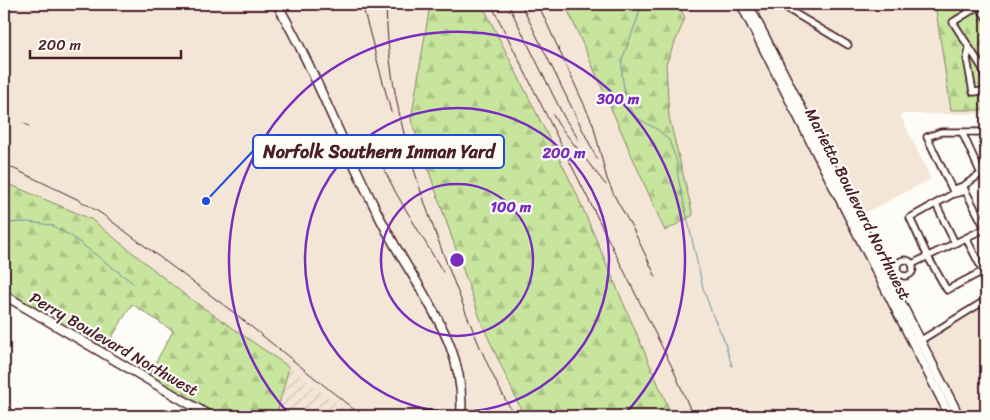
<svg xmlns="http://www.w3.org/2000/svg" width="990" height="420" font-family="Sriracha,sans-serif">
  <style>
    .built { fill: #f3e6d7 }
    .industrial { fill: url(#industrial-furrows) }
    .forest { fill: url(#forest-firs); stroke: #888264 }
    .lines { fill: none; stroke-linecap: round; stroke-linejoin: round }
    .stream { stroke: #718f9e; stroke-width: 1 }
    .street-casing { stroke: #4a1f2b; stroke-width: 9 }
    .secondary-casing { stroke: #4a1f2b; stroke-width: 11 }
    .street { stroke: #fdfcf7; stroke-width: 5.5 }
    .secondary { stroke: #fdfcf7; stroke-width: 8 }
    .rail { stroke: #4a1f2b; stroke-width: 1 }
    .ring { fill: none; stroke: #7b2cbf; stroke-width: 2.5 }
    .labels { text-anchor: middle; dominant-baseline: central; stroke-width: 4.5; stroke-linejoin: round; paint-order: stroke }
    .street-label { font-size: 16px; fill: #4a1f2b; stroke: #fdfcf7 }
    .centre { fill: #7b2cbf; stroke: #fdfcf7; stroke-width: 2.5 }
    .ring-label { font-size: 15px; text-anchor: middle; font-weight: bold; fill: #7b2cbf; stroke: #fdfcf7; stroke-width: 4.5; stroke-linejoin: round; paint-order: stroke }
    .leader { fill: none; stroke: #1d4ed8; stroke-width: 2 }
    .callout-dot { fill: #1d4ed8; stroke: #fdfcf7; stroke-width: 2 }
    .callout { fill: #fdfcf7; stroke: #1d4ed8; stroke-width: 2 }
    .callout-label { font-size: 18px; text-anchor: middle; font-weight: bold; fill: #4a1f2b }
  </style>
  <defs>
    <pattern id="industrial-furrows" width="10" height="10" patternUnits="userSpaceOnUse" patternTransform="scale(1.25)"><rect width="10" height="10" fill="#f3e6d7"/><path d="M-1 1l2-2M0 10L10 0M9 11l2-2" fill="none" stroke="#d2c5b9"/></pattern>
    <pattern id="forest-firs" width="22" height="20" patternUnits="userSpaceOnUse" patternTransform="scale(1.25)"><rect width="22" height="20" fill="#c7e59d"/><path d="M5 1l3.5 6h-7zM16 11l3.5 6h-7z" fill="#acc487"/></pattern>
  </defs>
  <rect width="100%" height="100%" fill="#fdfcf7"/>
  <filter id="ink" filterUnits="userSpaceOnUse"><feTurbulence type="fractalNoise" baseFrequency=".02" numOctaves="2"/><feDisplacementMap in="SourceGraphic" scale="10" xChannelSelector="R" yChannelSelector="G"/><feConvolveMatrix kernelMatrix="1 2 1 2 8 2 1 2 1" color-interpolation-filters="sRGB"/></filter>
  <g filter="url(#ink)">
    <g class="built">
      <polygon points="4,4 435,4 430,5 411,120 482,324 524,416 342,416 289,367 185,295 91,219 4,182"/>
      <polygon points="482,4 565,4 665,231 693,214 669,117 666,64 685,18 678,4 935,4 951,110 986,110 986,114 900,114 931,179 851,220 912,343 986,296 986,416 672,416 574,188"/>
    </g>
    <polygon class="industrial" points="289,367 353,416 276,416"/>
    <g class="forest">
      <polygon points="435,4 482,4 574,188 672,416 524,416 482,324 411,120 430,5"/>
      <polygon points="572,4 678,4 685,18 666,64 669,117 693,215 665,231 566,6"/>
      <polygon points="935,4 986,4 986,110 951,110"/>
      <polygon points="4,182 91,219 185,295 289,367 276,416 210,416 147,378 173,331 132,304 103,352 4,296"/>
    </g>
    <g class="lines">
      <g class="stream">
        <polyline points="641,4 638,17 622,60 622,75 627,105 636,117 658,130 669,140 677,162 678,177 703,288 713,316 723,337 732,366"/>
        <polyline points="4,223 28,222 51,225 71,236 133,283"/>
      </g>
      <defs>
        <g id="street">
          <polyline points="779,4 848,45"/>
          <polyline points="978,4 986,17"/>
          <polyline points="979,6 953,22 983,69 986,81"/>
          <polyline points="969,49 967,59 973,92 986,91"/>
          <polyline points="962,132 981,174 963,186"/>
          <polygon points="963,186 964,188 962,192 953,194 954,189"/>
          <polyline points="964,188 985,228"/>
          <polyline points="953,191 927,137 941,132 986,132"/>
          <polyline points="953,194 910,218 928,257 947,290 983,271 966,238"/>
          <polyline points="936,204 955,243"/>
          <circle cx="905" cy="268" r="8"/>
          <polyline points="912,264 986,228"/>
          <polyline points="918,342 986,300"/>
        </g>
        <g id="secondary">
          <path d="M277,4C314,68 340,139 374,206C386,231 400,255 415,279C441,323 465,362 461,416"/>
          <polyline points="741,4 950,416"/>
          <polyline points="748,4 959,416"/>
          <polyline points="4,295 210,416"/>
        </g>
      </defs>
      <use href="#street" class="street-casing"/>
      <use href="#secondary" class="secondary-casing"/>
      <use href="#street" class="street"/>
      <use href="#secondary" class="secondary"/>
      <g class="rail">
        <polyline points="362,4 391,112"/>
        <path d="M386,4C388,105 418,189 454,282C472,328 489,374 515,416"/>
        <polyline points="491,4 674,371 693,416"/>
        <polyline points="508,4 564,117 579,140"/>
        <polyline points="521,4 597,159"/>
        <polyline points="538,4 593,124 607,179 615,197 633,229 656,277"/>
        <polyline points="553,115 558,124 606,185"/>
        <polyline points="24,123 29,126"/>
        <polyline points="381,163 396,193 443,272"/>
        <polyline points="4,164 79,200 102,214 233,312 362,416"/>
      </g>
    </g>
  </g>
  <g class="ring">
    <circle cx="457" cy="260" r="76"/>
    <circle cx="457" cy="260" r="152"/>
    <path d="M290 415A228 228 0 1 1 624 415"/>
  </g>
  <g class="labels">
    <g class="street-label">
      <text transform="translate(858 204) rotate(63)">Marietta Boulevard Northwest</text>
      <text transform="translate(114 344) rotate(30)">Perry Boulevard Northwest</text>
    </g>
  </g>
  <circle cx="457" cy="260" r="8" class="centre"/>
  <g class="ring-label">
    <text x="618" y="104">300 m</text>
    <text x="564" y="158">200 m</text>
    <text x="511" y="212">100 m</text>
  </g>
  <path class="leader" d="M206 201L253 151"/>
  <circle class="callout-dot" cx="206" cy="201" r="5"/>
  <rect class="callout" x="253" y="135" width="251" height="33" rx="5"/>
  <g class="callout-label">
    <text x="379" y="158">Norfolk Southern Inman Yard</text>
  </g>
  <rect width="990" height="420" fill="none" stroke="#fdfcf7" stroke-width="20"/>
  <rect x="10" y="10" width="970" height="400" fill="none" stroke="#4a1f2b" stroke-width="2" filter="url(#ink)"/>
  <path d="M30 50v8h151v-8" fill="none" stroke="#4a1f2b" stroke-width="2.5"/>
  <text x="38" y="50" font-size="15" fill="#4a1f2b" stroke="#fdfcf7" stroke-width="4" paint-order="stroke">200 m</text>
</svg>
